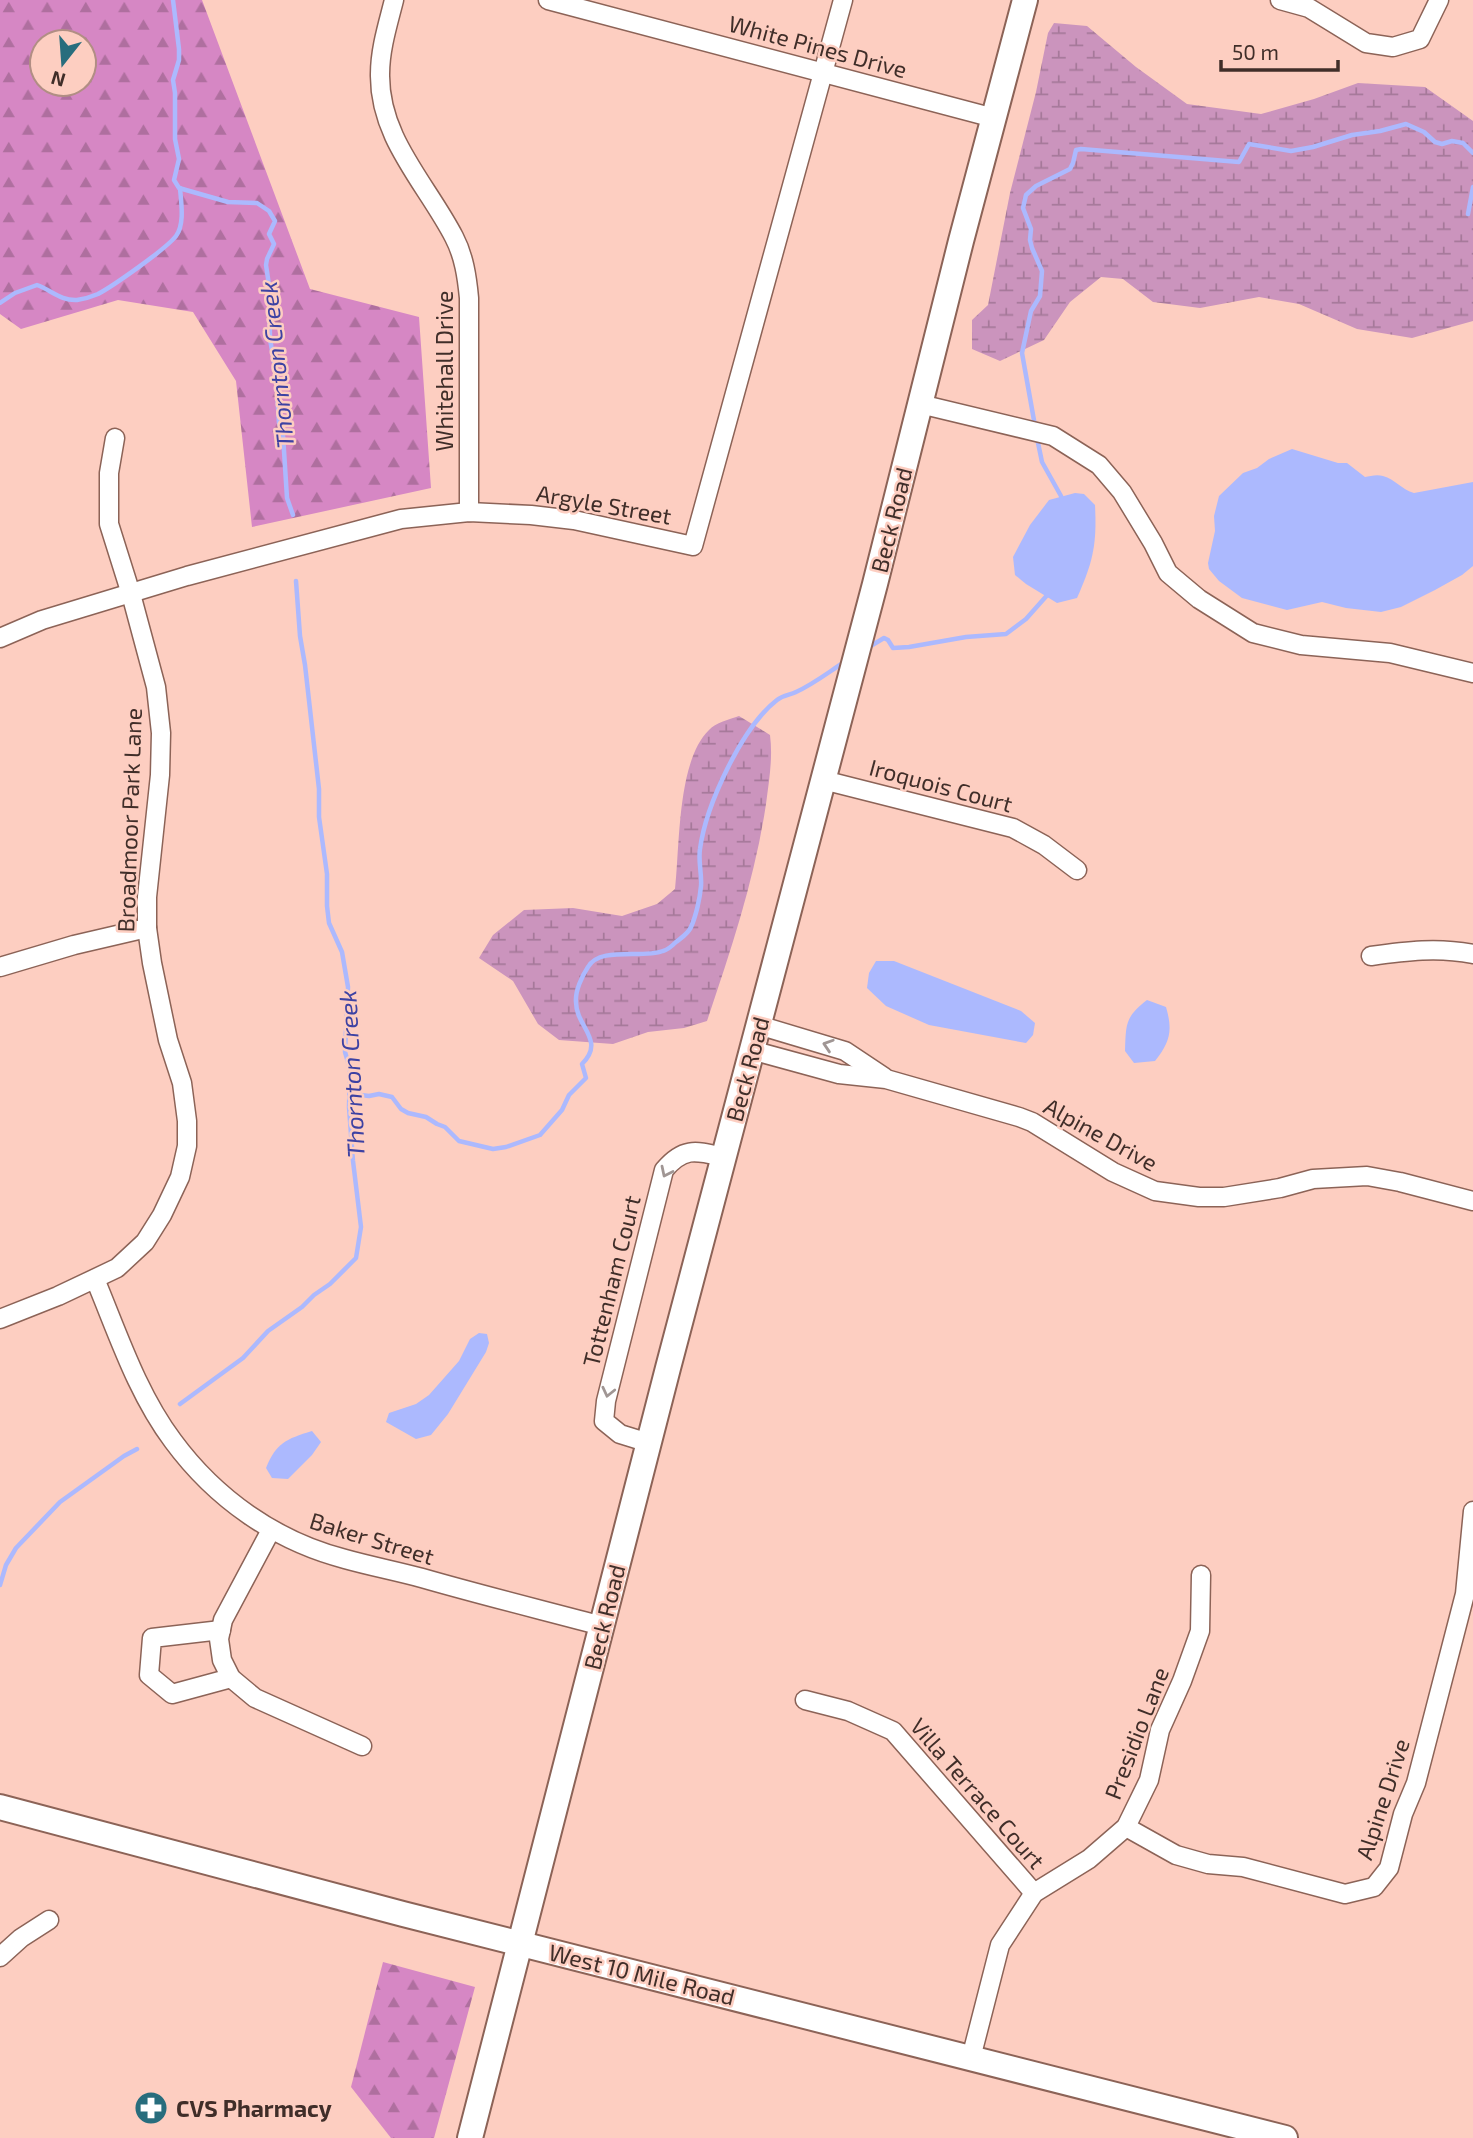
<svg xmlns="http://www.w3.org/2000/svg" width="1473" height="2138" font-family="'Exo 2',sans-serif">
  <style>
    .forest { fill: url(#forest-firs); fill-rule: evenodd }
    .wetland { fill: url(#wetland-marsh) }
    .water { fill: #acb9fe }
    .lines { fill: none; stroke-linecap: round; stroke-linejoin: round }
    .stream { stroke: #acb9fe; stroke-width: 4.5 }
    .minor-casing { stroke: #8c6357; stroke-width: 21 }
    .secondary-casing { stroke: #8c6357; stroke-width: 28 }
    .minor { stroke: #fff; stroke-width: 18 }
    .secondary { stroke: #fff; stroke-width: 24 }
    .oneway { stroke: #a09694 }
    .labels { text-anchor: middle; dominant-baseline: central; stroke-width: 5; stroke-linejoin: round; paint-order: stroke }
    .street-label { font-size: 23px; fill: #402e29; stroke: #fdcec1 }
    .poi-label { font-size: 23px; font-weight: bold; fill: #402e29; stroke: #fdcec1; text-anchor: start }
    .water-label { font-size: 24px; font-style: italic; fill: #3d42a3; stroke: #fdcec1 }
  </style>
  <defs>
    <pattern id="forest-firs" width="22" height="20" patternUnits="userSpaceOnUse" patternTransform="scale(1.75)"><rect width="22" height="20" fill="#d687c4"/><path d="M5 1l3.5 6h-7zM16 11l3.5 6h-7z" fill="#af6f9f"/></pattern>
    <pattern id="wetland-marsh" width="20" height="14" patternUnits="userSpaceOnUse" patternTransform="scale(1.75)"><rect width="20" height="14" fill="#cb94bd"/><path d="M1 5h8M5 5V1M11 12h8M15 12V8" fill="none" stroke="#a6799a"/></pattern>
  </defs>
  <rect width="100%" height="100%" fill="#fdcec1"/>
  <g class="forest">
    <path d="M0,0H202L310,289L419,317L431,488L252,527L236,381L193,312L118,300L21,329L0,314ZM84,42V84H42V42Z"/>
    <polygon points="383,1962 475,1987 434,2138 391,2138 351,2087"/>
  </g>
  <g class="wetland">
    <polygon points="1054,23 1087,26 1136,67 1187,104 1261,114 1314,99 1358,83 1425,87 1473,121 1473,321 1412,338 1357,329 1299,304 1259,297 1200,308 1153,302 1123,279 1101,277 1070,302 1044,340 1000,361 972,349 972,320 988,305 1010,193 1036,92 1048,33"/>
    <path d="M739,716L770,735C773,759 769,780 766,804C755,878 731,950 707,1021L684,1028L648,1032L613,1044L559,1040L538,1024L513,981L479,958L493,935L524,910L573,908L622,916L657,904L675,889C680,846 677,761 709,730C715,723 730,719 739,716Z"/>
  </g>
  <g class="water">
    <path d="M1292,449L1338,463H1347L1365,477C1370,476 1377,474 1383,476C1395,479 1402,490 1414,493L1473,482V566L1462,575L1435,590L1401,607L1381,612L1346,608L1322,602L1287,610L1242,598L1219,581L1209,569L1208,563L1215,531L1214,516L1219,496L1243,473L1257,468L1269,459Z"/>
    <path d="M1075,493L1084,494L1095,505C1097,545 1093,562 1077,598L1057,603L1026,584L1015,575L1013,557L1030,525L1049,500Z"/>
    <polygon points="876,961 894,961 1021,1011 1035,1023 1033,1035 1026,1043 929,1025 886,1006 867,988 869,973"/>
    <path d="M1147,1000L1166,1007C1173,1031 1170,1042 1155,1061L1134,1063L1125,1051C1126,1024 1125,1017 1147,1000Z"/>
    <polygon points="479,1333 487,1334 489,1343 486,1352 448,1414 431,1435 416,1439 386,1422 389,1413 416,1404 429,1395 459,1361 470,1339"/>
    <path d="M312,1431L321,1442L312,1455L288,1479L272,1478L266,1468C276,1443 286,1439 312,1431Z"/>
  </g>
  <g class="lines">
    <g class="stream">
      <polyline points="173,0 179,49 179,60 173,80 175,93 175,139 179,159 174,180 179,188 228,202 257,203 269,211 275,221 269,234 274,244 267,259 266,265 269,285 270,339 276,373 279,423 283,435 287,498 293,515"/>
      <polyline points="1468,214 1473,187"/>
      <path d="M0,303L15,293L37,285C51,290 61,301 77,300C84,299 91,297 98,294C113,286 166,249 176,236C185,224 181,202 180,188"/>
      <polyline points="1035,426 1022,353 1031,311 1040,296 1042,271 1032,248 1030,240 1031,229 1023,208 1026,195 1036,186 1070,169 1073,163 1076,150 1081,149 1239,162 1249,144 1291,151 1313,147 1352,135 1380,131 1406,124 1424,132 1435,142 1442,144 1452,141 1463,143 1473,153"/>
      <polyline points="1037,438 1042,462 1061,496 1062,501"/>
      <polyline points="869,647 884,638 888,640 893,648 909,647 966,637 1006,634 1026,619 1050,592"/>
      <path d="M349,1088L361,1095L369,1096L379,1094L392,1097L401,1109L408,1113L426,1117L437,1124L445,1127L459,1141L493,1149L506,1147L540,1135L562,1110L569,1095L586,1078L582,1064C606,1040 576,1027 576,1002C575,991 582,976 588,967C600,946 642,959 663,951C668,950 672,946 676,942C681,938 688,934 691,927C696,916 700,898 701,886C702,874 698,861 700,849C706,805 742,727 777,700C783,695 790,695 796,692C814,684 830,671 846,661"/>
      <polyline points="180,1404 243,1358 268,1331 302,1307 314,1295 330,1284 356,1258 361,1227 353,1161 349,1107 350,1069 345,1052 348,987 342,952 329,923 327,906 327,874 319,817 319,789 305,665 300,636 296,581"/>
      <polyline points="0,1585 6,1565 16,1548 60,1502 124,1456 137,1449"/>
    </g>
    <defs>
      <g id="minor">
        <path d="M394,0C388,24 380,49 380,74C379,138 426,183 454,237C464,256 467,277 469,298V512"/>
        <polyline points="548,0 994,118"/>
        <polyline points="1280,0 1309,8 1366,43 1393,47 1420,39 1439,0"/>
        <polyline points="920,404 1053,436 1099,465 1122,492 1153,543 1168,573 1199,599 1253,633 1301,645 1390,653 1473,673"/>
        <polyline points="0,638 42,620 187,576 401,519 469,512 531,515 574,520 693,546 843,0"/>
        <polyline points="823,780 1013,828 1044,845 1077,870"/>
        <path d="M1371,956C1406,951 1438,947 1473,954"/>
        <polyline points="0,967 74,945 147,928"/>
        <polyline points="758,1025 845,1051 884,1077"/>
        <polyline points="751,1050 839,1074 886,1079 1019,1117 1032,1122 1113,1172 1155,1191 1199,1197 1224,1197 1280,1188 1313,1179 1367,1176 1400,1182 1473,1201"/>
        <path d="M95,1279C118,1334 137,1393 173,1441C215,1498 275,1541 345,1559C370,1566 396,1571 422,1578C481,1595 542,1610 602,1626"/>
        <polyline points="0,1319 58,1296 117,1268 145,1242 162,1215 180,1177 187,1146 187,1121 182,1083 168,1040 152,963 147,928 147,897 160,775 161,733 156,687 131,594 109,524 109,473 115,438"/>
        <path d="M649,1443L620,1434L604,1421L606,1401L664,1170C684,1146 697,1151 724,1157"/>
        <polyline points="271,1530 223,1620 219,1639 222,1660 231,1678 255,1698 362,1746"/>
        <polyline points="221,1630 152,1638 149,1675 172,1694 231,1678"/>
        <polyline points="805,1700 848,1711 893,1731 1034,1893"/>
        <polyline points="1126,1827 1176,1855 1208,1864 1243,1867 1345,1894 1374,1887 1389,1868 1403,1814 1416,1783 1465,1594 1473,1511"/>
        <polyline points="0,1957 21,1938 49,1920"/>
        <polyline points="971,2058 1000,1945 1034,1893 1089,1859 1126,1827 1149,1780 1160,1730 1182,1681 1200,1631 1201,1575"/>
      </g>
      <g id="secondary">
        <polyline points="0,1807 403,1914 1285,2138"/>
        <polyline points="470,2138 668,1368 875,584 961,241 1025,0"/>
      </g>
    </defs>
    <use href="#minor" class="minor-casing"/>
    <use href="#secondary" class="secondary-casing"/>
    <use href="#minor" class="minor"/>
    <use href="#secondary" class="secondary"/>
  </g>
  <defs><path id="oneway-chevron" d="M-2-3.5L2.5 0L-2 3.5" fill="none" stroke-width="1.6" stroke-linecap="round" stroke-linejoin="round" transform="scale(1.75)"/></defs>
  <g class="oneway">
    <use href="#oneway-chevron" transform="translate(828 1045) rotate(-162)"/>
    <use href="#oneway-chevron" transform="translate(666 1172) rotate(116)"/>
    <use href="#oneway-chevron" transform="translate(608 1392) rotate(103)"/>
  </g>
  <defs>
    <symbol id="pharmacy-disc" viewBox="-11 -11 22 22"><circle r="9.5" fill="#286d7d" stroke="#fdcec1"/><path d="M-2-6h4v4h4v4h-4v4h-4v-4h-4v-4h4Z" fill="#fff"/></symbol>
  </defs>
  <g fill-rule="evenodd">
    <use href="#pharmacy-disc" x="132" y="2089" width="38" height="38"/>
  </g>
  <g class="labels">
    <g class="street-label">
      <text transform="translate(818 46) rotate(15)">White Pines Drive</text>
      <text transform="translate(444 371) rotate(-90)">Whitehall Drive</text>
      <text transform="translate(604 504) rotate(10)">Argyle Street</text>
      <text transform="translate(891 520) rotate(-76)">Beck Road</text>
      <text transform="translate(941 785) rotate(15)">Iroquois Court</text>
      <text transform="translate(129 820) rotate(-88)">Broadmoor Park Lane</text>
      <text transform="translate(747 1069) rotate(-75)">Beck Road</text>
      <text transform="translate(1101 1134) rotate(29)">Alpine Drive</text>
      <text transform="translate(611 1281) rotate(-76)">Tottenham Court</text>
      <text transform="translate(372 1538) rotate(17)">Baker Street</text>
      <text transform="translate(604 1617) rotate(-76)">Beck Road</text>
      <text transform="translate(1136 1733) rotate(-69)">Presidio Lane</text>
      <text transform="translate(978 1793) rotate(49)">Villa Terrace Court</text>
      <text transform="translate(1382 1799) rotate(-72)">Alpine Drive</text>
      <text transform="translate(642 1974) rotate(14)">West 10 Mile Road</text>
    </g>
    <g class="poi-label">
      <text x="176" y="2108">CVS Pharmacy</text>
    </g>
    <g class="water-label">
      <text transform="translate(276 365) rotate(-96)">Thornton Creek</text>
      <text transform="translate(351 1074) rotate(-93)">Thornton Creek</text>
    </g>
  </g>
  <g transform="translate(63 63) rotate(197)"><circle r="33" fill="#fdcec1" stroke="#b18e84" stroke-width="2"/>
  <path d="M0-5L12 26L0 18L-12 26Z" fill="#286d7d"/>
  <text y="-10" font-size="19" font-weight="bold" text-anchor="middle" fill="#402e29">N</text>
  </g>
  <path d="M1221 60v10h117v-10" fill="none" stroke="#402e29" stroke-width="3.5"/>
  <text x="1232" y="60" font-size="21" fill="#402e29" stroke="#fdcec1" stroke-width="5" paint-order="stroke">50 m</text>
</svg>
